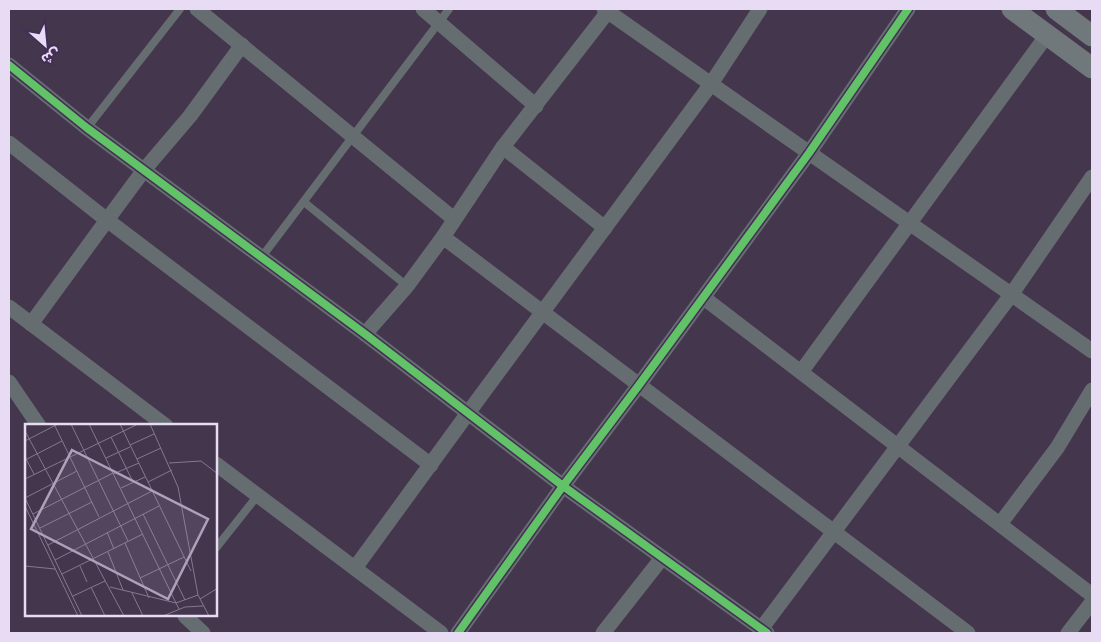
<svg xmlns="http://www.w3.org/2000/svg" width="1101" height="642" font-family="'Golos Text','Noto Sans Arabic',sans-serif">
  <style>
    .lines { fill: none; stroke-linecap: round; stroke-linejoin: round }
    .lane { stroke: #666d70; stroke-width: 8 }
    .street { stroke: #666d70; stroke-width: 15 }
    .secondary { stroke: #70787b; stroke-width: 21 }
    .cycleway-casing { stroke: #442d56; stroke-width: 11 }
    .cycleway { stroke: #61c268; stroke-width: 8 }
    .inset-road { fill: none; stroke: #857890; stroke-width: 1 }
    .view { fill: #aea1ba; fill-opacity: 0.15; stroke: #aea1ba; stroke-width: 2.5 }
    .inset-edge { fill: none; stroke: #e8dbf4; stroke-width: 2.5 }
  </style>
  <rect width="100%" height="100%" fill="#43364d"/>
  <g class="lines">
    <g class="lane">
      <polyline points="87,128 180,9"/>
      <polyline points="304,202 407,286"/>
      <polyline points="261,258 449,9"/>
      <polyline points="216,548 258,495"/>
    </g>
    <g class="street">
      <polyline points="197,9 454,219"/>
      <polyline points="423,9 536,106"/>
      <polyline points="604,9 1092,351"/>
      <polyline points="9,65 87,128 365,334 563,486 767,633"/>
      <polyline points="9,143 107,220 431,465"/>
      <polyline points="503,147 605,228"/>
      <polyline points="443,237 968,633"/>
      <polyline points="704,298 1092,595"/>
      <polyline points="9,307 166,426"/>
      <polyline points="31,324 107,220 144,170 190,116 242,45"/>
      <polyline points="365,334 407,286 443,237 503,147 610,9"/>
      <polyline points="801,372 1047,35"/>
      <polyline points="9,382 39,426"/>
      <polyline points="216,464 441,633"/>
      <polyline points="1000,524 1057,448 1092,390"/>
      <polyline points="355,568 468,413 711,84 760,9"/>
      <polyline points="185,616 203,633"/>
      <polyline points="761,629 1011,295 1092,177"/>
      <polyline points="458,633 563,486 639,385 809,153 908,9"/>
      <polyline points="603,633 662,558"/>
      <polyline points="1068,633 1092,602"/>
    </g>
    <g class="secondary">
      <polyline points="1012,9 1092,68"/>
      <polyline points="1056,9 1092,36"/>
    </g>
    <defs>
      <g id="cycleway">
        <polyline points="9,65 87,128 365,334 563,486 767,633"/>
        <polyline points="458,633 563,486 639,385 809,153 908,9"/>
      </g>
    </defs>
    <use href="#cycleway" class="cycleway-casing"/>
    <use href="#cycleway" class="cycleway"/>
  </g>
  <g transform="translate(25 424)">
    <rect width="192" height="192" fill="#43364d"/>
    <path class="inset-road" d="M29,0L74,93M46,0L103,117M64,0L151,179L173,171L153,63L125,0M95,0L166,147M0,7L99,192M86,13L108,58M0,17L33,0M105,21L129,10M0,33L9,50M81,34L105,23M112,35L136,24M0,36L37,17M144,39L176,37L193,50M52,47L0,74L57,192M88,50L114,39M0,55L113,0M123,58L147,46M96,64L120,53M0,82L53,192M8,90L88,49M118,90L160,176M15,104L67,78M82,108L89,125M100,119L124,174M23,121L127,67M83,128L98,166M30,136L134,82M0,142L30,145M55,142L62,158M37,150L118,110M115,154L159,133M66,163L80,192M85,163L151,179L154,185M107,169L118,192M173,171L184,192M48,172L80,157M175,175L193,164M138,192L160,183L178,182"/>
    <path class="view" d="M47,26L183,95L143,175L6,105Z"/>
    <rect width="192" height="192" class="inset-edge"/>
  </g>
  <rect width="1101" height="642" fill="none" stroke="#e8dbf4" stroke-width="20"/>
  <g transform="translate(45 45) rotate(153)" stroke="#442d56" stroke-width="4" paint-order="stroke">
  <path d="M0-4L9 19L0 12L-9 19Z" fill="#e8dbf4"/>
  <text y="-8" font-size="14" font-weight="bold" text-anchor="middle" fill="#e8dbf4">ش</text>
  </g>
</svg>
